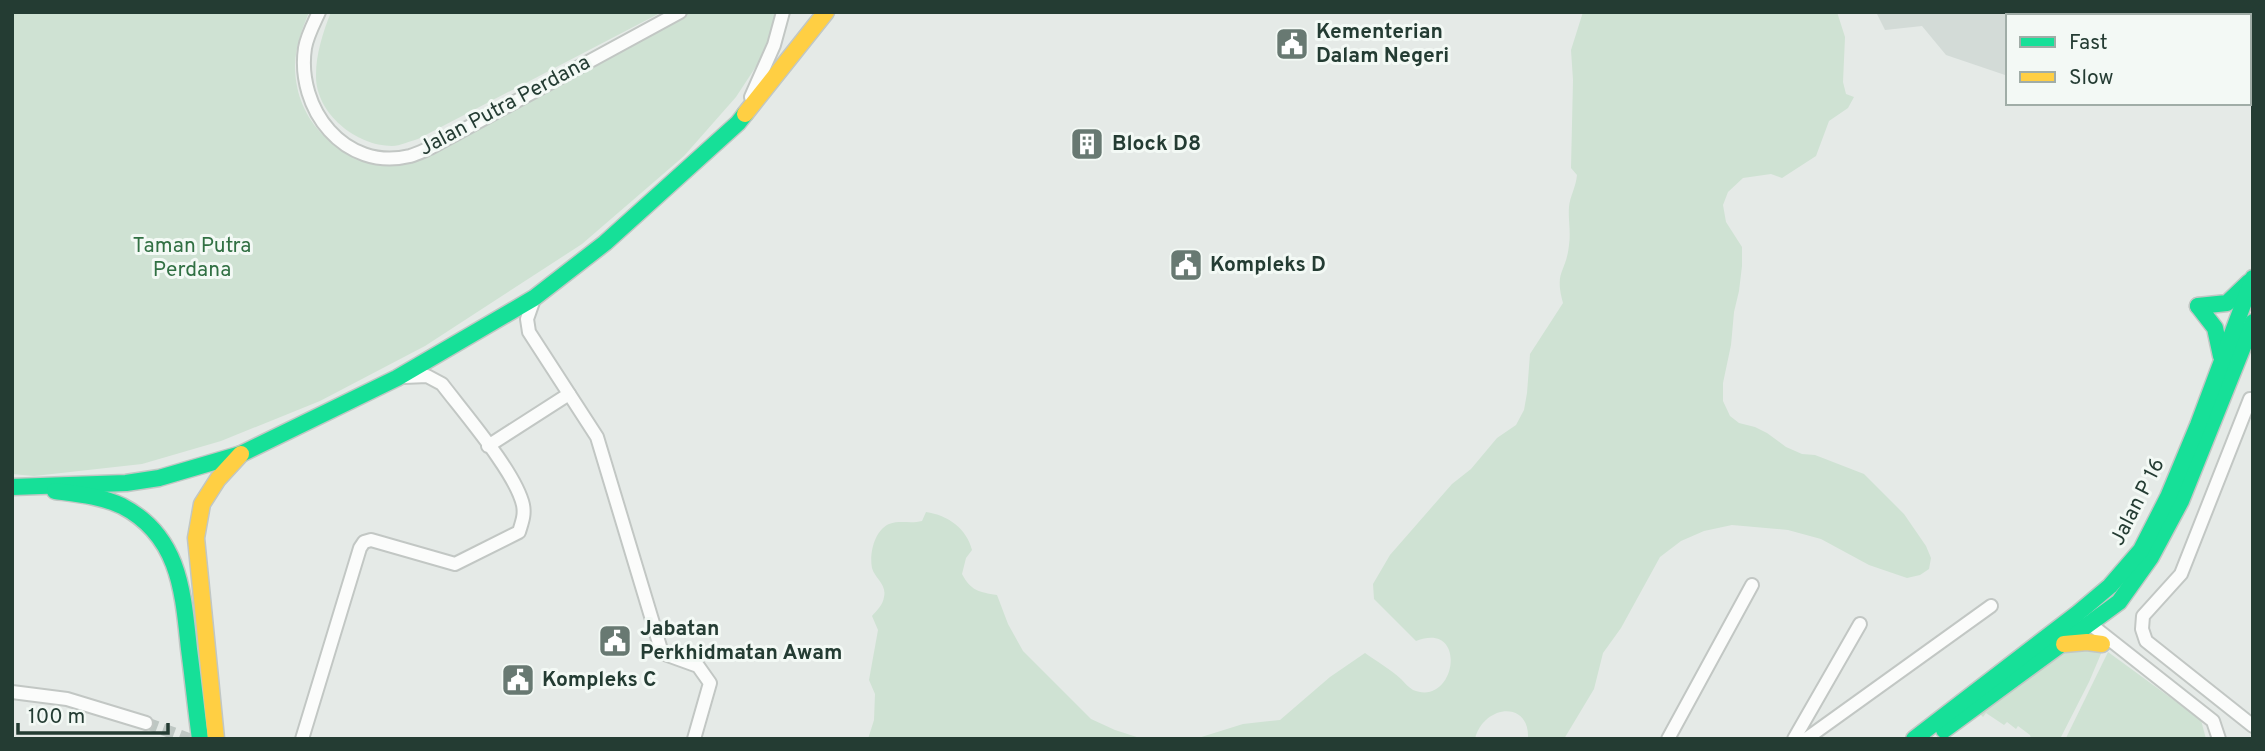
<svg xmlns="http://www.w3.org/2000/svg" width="2265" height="751" font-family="Overpass,sans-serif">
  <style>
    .built { fill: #d3dbd7 }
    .green { fill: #cfe2d3 }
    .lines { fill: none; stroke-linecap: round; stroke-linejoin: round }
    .street-tunnel { stroke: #bec7c3; stroke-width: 12; stroke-dasharray: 12 6; stroke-linecap: butt }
    .street-casing { stroke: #c2c7c4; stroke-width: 16 }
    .fast-casing { stroke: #c1c7c4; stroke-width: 19 }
    .slow-casing { stroke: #c1c7c4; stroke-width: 19 }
    .street { stroke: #fbfcfb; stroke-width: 12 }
    .fast { stroke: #16e098; stroke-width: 16 }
    .slow { stroke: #ffcf43; stroke-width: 16 }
    .labels { text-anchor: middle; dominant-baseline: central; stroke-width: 6; stroke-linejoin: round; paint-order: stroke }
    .poi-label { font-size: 21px; font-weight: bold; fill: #243c33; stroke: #f3f9f5; text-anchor: start }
    .street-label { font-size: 21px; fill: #243c33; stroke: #f3f9f5 }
    .park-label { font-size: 21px; fill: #317043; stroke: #f3f9f5 }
  </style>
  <rect width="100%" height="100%" fill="#e5eae7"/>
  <polygon class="built" points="1876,12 2253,12 2253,67 2249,66 2249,16 2008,16 2008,76 1946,55 1922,26 1885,30"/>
  <g class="green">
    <path d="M12,12H309C302,29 296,46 295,64C294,124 342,166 400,163C410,163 421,158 431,155L684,12H775L776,14L770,45L736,97L684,156L582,244L425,346L320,401L221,441L142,464L34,476L12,474Z"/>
    <path d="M331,12H662L418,139C410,141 400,146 392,146C356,146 315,113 316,75C316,54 323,32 331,12Z"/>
    <path d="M1583,12H1837L1845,37L1843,82L1846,94L1854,97L1848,108L1829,121L1816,156L1782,178L1771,174L1743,178L1728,192L1723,205L1726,222L1742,247V266L1739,291L1734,312L1731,345L1723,383V401L1730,416L1739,423L1755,427L1767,433L1786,447L1802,454L1815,455L1864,474L1904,514L1926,546L1931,558L1929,569L1920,575L1907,578L1869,565L1821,539L1788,530L1732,525L1704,531L1681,541L1660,557L1621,628L1603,653L1594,689L1564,739H1528C1530,699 1483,705 1475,739H1195L1243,724L1280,720L1330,677L1365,653C1376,661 1390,669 1401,679C1405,683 1408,687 1413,690C1456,708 1469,620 1416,641L1374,599L1373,584L1390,555L1452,484L1471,469L1497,438L1516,425L1524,410L1527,393L1530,354L1563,303C1554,270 1566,274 1569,245C1571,232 1568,220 1569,207C1570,196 1576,187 1577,175L1571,168L1573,80L1571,50Z"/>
    <path d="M926,512C948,515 967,529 972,550L966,558L962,574C971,591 979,592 997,595L1008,624L1023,651L1091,719L1115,730L1143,739H868L874,720L875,694L869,680L878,630L872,616C877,610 883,605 884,597C887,584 875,579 872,568C869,553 875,530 889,524C900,520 911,524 922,521Z"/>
    <polygon points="2077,646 2103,649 2089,682 2060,739 2031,739 2030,735 2018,726 2016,729 2007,722 2004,725 1986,713 1983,717 1979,713 1991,701"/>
    <polygon points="2108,652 2201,720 2206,739 2066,738"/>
  </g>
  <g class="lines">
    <polyline class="street-tunnel" points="146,723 189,739"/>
    <defs>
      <g id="street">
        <path d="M319,12C314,23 307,36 305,48C296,108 344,172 410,156C417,154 423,151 430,148L680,12"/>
        <polyline points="751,97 774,45 783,12"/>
        <polyline points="534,299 527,319 529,332 597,437 662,653 698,666 710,683 694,739"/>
        <polyline points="2253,399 2250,399 2181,574 2143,616 2142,629 2146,641 2253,726"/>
        <polyline points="488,446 569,394"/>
        <polyline points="2085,620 2213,721 2219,739"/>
        <polyline points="12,692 67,699 146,723"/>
        <path d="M302,739L360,548L364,542L371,540L455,564L519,532C522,522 525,515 523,505C516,473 464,413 442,384L427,376L404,377"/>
        <polyline points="1668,739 1752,585"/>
        <polyline points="1794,739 1860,624"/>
        <polyline points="1806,739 1991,606"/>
      </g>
      <g id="fast">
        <polyline points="2123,12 2125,16"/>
        <polyline points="2098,16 2101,12"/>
        <polyline points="2249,86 2253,87"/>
        <polyline points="2198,306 2227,303 2249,282"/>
        <polyline points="2198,306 2215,328 2221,356"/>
        <polyline points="12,487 126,483 159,478 241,454 397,378 534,298 605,243 738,123 745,114"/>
        <path d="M55,491C78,494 101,496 122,506C180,536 183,593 189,649C193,679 196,709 200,739"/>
        <polyline points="1944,730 2119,602 2151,557 2181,501 2253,322"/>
        <polyline points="1914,739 2078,613 2110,586 2141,550 2168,497 2198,425 2253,278"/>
      </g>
      <g id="slow">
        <polyline points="745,114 826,12"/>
        <polyline points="2064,644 2087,642 2102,644"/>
        <polyline points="216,739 196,538 202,504 218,479 241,454"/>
      </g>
    </defs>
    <use href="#street" class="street-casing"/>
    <use href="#fast" class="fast-casing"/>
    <use href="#slow" class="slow-casing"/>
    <use href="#street" class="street"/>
    <use href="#fast" class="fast"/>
    <use href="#slow" class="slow"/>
  </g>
  <defs>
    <symbol id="civic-square" viewBox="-11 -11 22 22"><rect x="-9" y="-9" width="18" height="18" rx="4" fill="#687972" stroke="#f3f9f5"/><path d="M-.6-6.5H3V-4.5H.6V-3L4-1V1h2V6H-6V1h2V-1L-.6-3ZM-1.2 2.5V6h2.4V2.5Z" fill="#fff"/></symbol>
    <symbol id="building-square" viewBox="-11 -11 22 22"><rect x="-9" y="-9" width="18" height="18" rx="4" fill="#687972" stroke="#f3f9f5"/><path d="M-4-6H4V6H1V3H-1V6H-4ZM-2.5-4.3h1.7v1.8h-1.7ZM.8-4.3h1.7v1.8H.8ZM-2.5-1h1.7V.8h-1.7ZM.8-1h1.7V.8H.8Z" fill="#fff"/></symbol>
  </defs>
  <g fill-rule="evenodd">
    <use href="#civic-square" x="1273" y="25" width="38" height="38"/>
    <use href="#building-square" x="1068" y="125" width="38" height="38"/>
    <use href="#civic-square" x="1167" y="246" width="38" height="38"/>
    <use href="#civic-square" x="596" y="622" width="38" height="38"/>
    <use href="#civic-square" x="499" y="661" width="38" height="38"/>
  </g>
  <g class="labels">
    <g class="poi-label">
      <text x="1316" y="32">Kementerian<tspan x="1316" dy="24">Dalam Negeri</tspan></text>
      <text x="1112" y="144">Block D8</text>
      <text x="1210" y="265">Kompleks D</text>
      <text x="640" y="629">Jabatan<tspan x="640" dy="24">Perkhidmatan Awam</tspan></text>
      <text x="542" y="680">Kompleks C</text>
    </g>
    <g class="street-label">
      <text transform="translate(505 106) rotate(-28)">Jalan Putra Perdana</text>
      <text transform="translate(2138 502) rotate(-63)">Jalan P 16</text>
    </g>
    <g class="park-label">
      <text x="192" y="246">Taman Putra<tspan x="192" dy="24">Perdana</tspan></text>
    </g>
  </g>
  <rect width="2265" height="751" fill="none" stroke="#243c33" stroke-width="28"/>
  <rect x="2006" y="14" width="245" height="91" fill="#f3f9f5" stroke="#a0ada7" stroke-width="2"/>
  <rect x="2020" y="37" width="35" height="10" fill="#16e098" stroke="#a0ada7" stroke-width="2"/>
  <text x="2069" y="49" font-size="21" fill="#243c33">Fast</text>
  <rect x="2020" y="72" width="35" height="10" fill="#ffcf43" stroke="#a0ada7" stroke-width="2"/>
  <text x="2069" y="84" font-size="21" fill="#243c33">Slow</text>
  <path d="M18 723v10h150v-10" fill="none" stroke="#243c33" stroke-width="3.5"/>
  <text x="28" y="723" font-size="21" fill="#243c33" stroke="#f3f9f5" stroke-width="5" paint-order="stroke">100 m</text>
</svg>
